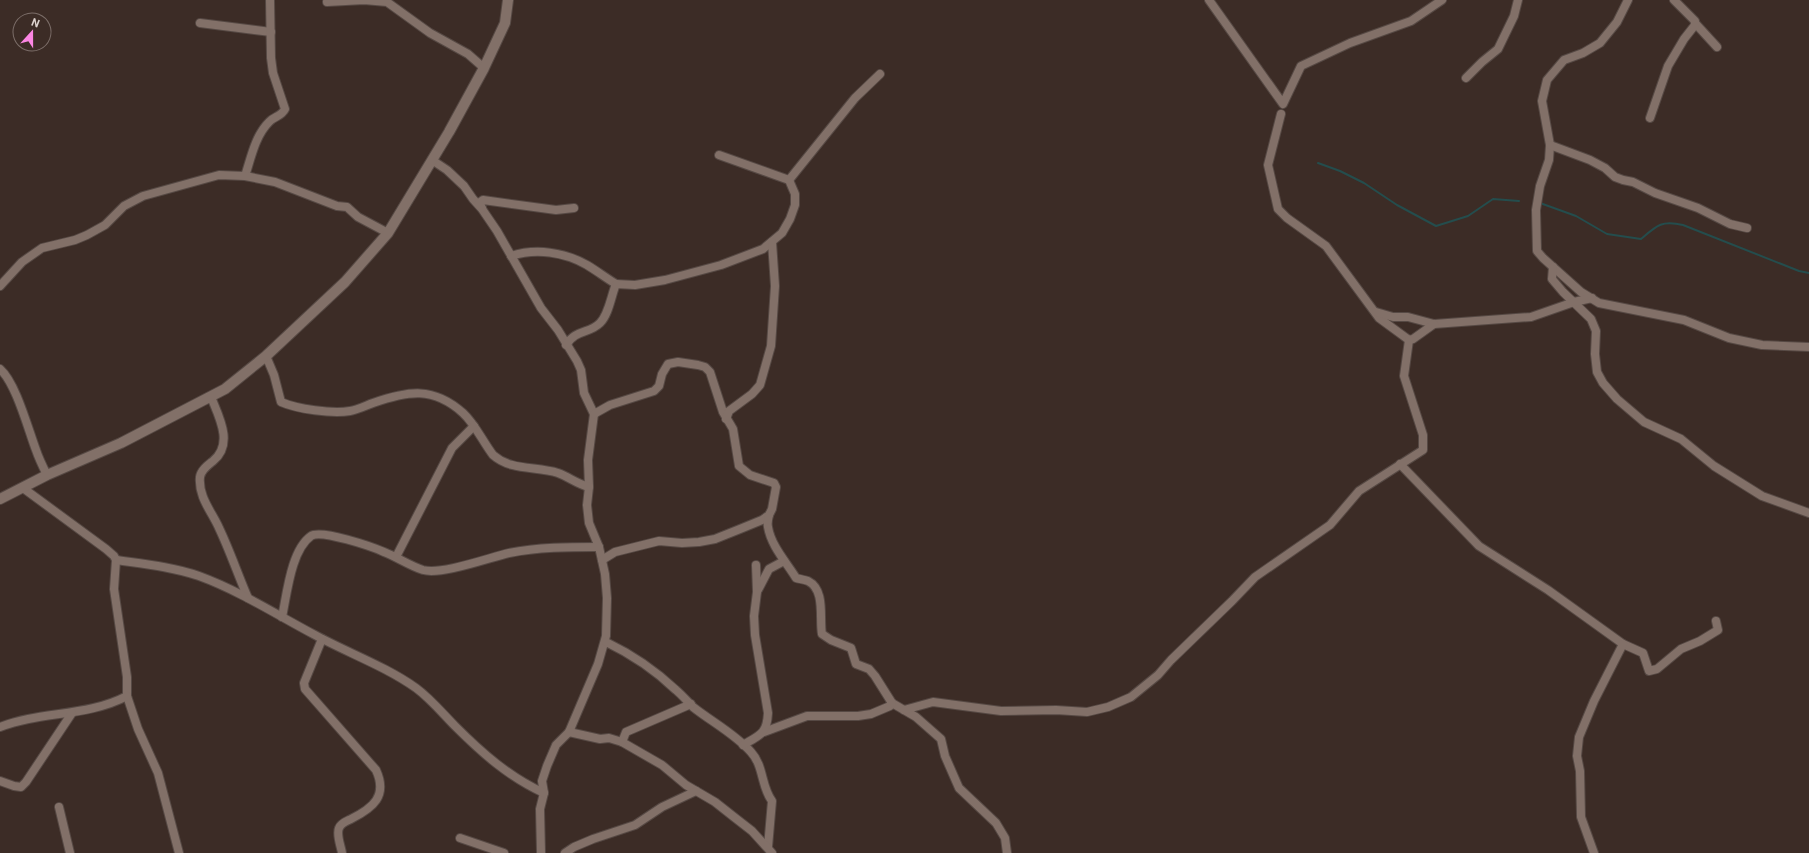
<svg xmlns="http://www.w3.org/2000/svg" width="1809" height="853" font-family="Roboto,sans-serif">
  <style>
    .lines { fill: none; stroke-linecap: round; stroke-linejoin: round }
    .stream { stroke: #244d4d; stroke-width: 2 }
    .street-casing { stroke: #564944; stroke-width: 10 }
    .secondary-casing { stroke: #564944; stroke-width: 12 }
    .street { stroke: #827068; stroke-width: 8 }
    .secondary { stroke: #827068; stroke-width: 10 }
  </style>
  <rect width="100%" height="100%" fill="#3c2c26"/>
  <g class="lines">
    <g class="stream">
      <polyline points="1318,163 1340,171 1364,183 1397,205 1436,226 1468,216 1493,199 1519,201"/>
      <path d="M1540,203L1576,216L1607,234L1641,239C1657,225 1662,220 1683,225L1799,271L1809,273"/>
    </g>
    <defs>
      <g id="street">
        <polyline points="1209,0 1283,104 1301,66 1350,43 1411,21 1442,0"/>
        <polyline points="1628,0 1617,22 1600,43 1583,53 1564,60 1547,80 1542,101 1550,145 1549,160 1540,186 1536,210 1537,251 1543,258 1581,292 1599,303 1684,320 1729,338 1762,345 1809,347"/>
        <polyline points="327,2 364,0 387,2 430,33 468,54 484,68"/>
        <polyline points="200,23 271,32"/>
        <polyline points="1695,23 1717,47"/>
        <polyline points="1466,78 1482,62 1498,49 1514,16 1518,0"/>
        <polyline points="1281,114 1268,165 1278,209 1287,218 1326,246 1379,318 1409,340"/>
        <polyline points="1650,118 1668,66 1684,39 1695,25 1695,21 1674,0"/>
        <polyline points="1550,145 1590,160 1605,168 1615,177 1623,180 1633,182 1655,193 1698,208 1730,224 1747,228"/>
        <polyline points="432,160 447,170 464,186 473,199 482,209 497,231 541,308 558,330 577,361 581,370 584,393 594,414 588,460 589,487 587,505 589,523 599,547 605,574 607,598 606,636 598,664 569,732 556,745 547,766 542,781 544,793 540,809 541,853"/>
        <path d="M245,176C251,158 255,136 269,122C274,116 281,117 285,109L273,73L271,58L270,0"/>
        <polyline points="789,180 855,98 880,74"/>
        <polyline points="482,208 479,203 483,200 556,210 574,208"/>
        <path d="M511,256C536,248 564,252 587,265C597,271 606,278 616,284"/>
        <polyline points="1553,267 1552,279 1563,292 1591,319 1596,331 1595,354 1597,372 1603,383 1617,399 1644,422 1681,439 1714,466 1762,496 1809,513"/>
        <polyline points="0,286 22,262 42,248 75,240 87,235 105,225 124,206 143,196 219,175 245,176 275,182 337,206 347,207 358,217 388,233"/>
        <polyline points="1376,312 1393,317 1408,317 1434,324 1531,317 1574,302 1592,298"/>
        <polyline points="1409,340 1413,339 1434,324"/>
        <path d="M566,345C576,329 589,334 600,323C609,314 611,296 616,284L635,285L665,280L721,265L763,249L782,233L790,219L795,205V194L789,180L719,155"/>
        <path d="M266,356L274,375L281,402C297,409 332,414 350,411C357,410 365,406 373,403C408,391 433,386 463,413C475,424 483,442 493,455C511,471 536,466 558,473C569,477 577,484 589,487"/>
        <path d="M0,369C16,383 28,429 36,450C39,459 43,467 47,475"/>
        <path d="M211,397C219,417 234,444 213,461C208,465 201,470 200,477C198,497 212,512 219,528C230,551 238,575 248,598"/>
        <polyline points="594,414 610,405 654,391 659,386 662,374 668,364 678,362 698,365 705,367 710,372 723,412 733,429 739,466 750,475 774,483 776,487 772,509 769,515 762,520 740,529 715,539 699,542 682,543 659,541 615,552 602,560"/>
        <polyline points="726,419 729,411 752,394 760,385 771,346 775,286 772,242"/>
        <polyline points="1400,464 1479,546 1548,590 1623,644 1643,653 1649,671 1657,669 1681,649 1700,641 1718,630 1716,621"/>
        <polyline points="23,488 106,549 114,556 116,560 114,589 127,677 127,696 138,729 158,773 179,853"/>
        <polyline points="396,557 452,448 474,426"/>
        <path d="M116,560C144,564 173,567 199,576C240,591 277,615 315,635C348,653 385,666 416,688C431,699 443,714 455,726C482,753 509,777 544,793"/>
        <polyline points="758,590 769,569 784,561"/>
        <path d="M282,617C287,594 291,550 311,536C321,529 373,547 384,552C397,557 410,566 423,570C442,575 488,558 509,553C538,547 569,547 599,547"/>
        <path d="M322,639L304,683L305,689L376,770C388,796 373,808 351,819C347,821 341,823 339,828C336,835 341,846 342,853"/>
        <path d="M606,642C631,654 656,671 676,690C682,695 688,702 693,707C712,722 735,734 751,752C764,766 761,787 772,801L768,847"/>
        <polyline points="892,703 916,717 941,739 945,756 959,788 996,823 1005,838 1007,853"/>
        <polyline points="904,710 933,702 1001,711 1056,710 1087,712 1108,707 1131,697 1158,675 1171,660 1232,601 1255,577 1330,525 1359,491 1423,450 1423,435 1404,376 1409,340"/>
        <path d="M0,727C41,711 87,717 127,696"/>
        <polyline points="569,732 600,739 609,738 622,742 662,765 686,785 715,802 734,817 752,831 772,853"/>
        <path d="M764,732L807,716H858L871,714L890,706L892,703L875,676L869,669L856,664L851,648L831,640L822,634C819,619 826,590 808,581C805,580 800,579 796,578C787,563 771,546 768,527C767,523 768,519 769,515"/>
        <polyline points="622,742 626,732 691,704"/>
        <path d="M743,745C760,735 767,734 768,713L755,635L754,616L757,592L756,565"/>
        <polyline points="0,781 14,786 21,787 26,782 72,713"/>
        <polyline points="59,807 70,853"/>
        <polyline points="460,838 504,853"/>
        <polyline points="565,853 574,847 593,839 635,825 662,807 696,791"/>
        <polyline points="1594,853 1581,817 1580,771 1577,756 1579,737 1594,701 1623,644"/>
      </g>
      <polyline id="secondary" points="0,499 47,475 121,443 225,389 266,356 345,282 388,233 449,132 484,68 505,23 508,0"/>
    </defs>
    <use href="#street" class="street-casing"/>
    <use href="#secondary" class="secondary-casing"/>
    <use href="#street" class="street"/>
    <use href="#secondary" class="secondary"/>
  </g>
  <g transform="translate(32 32) rotate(21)"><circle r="19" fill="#3c2c26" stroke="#7c6e69"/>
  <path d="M0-3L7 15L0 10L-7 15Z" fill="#fc86e3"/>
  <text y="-6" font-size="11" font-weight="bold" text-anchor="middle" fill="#dcd2ce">N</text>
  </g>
</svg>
